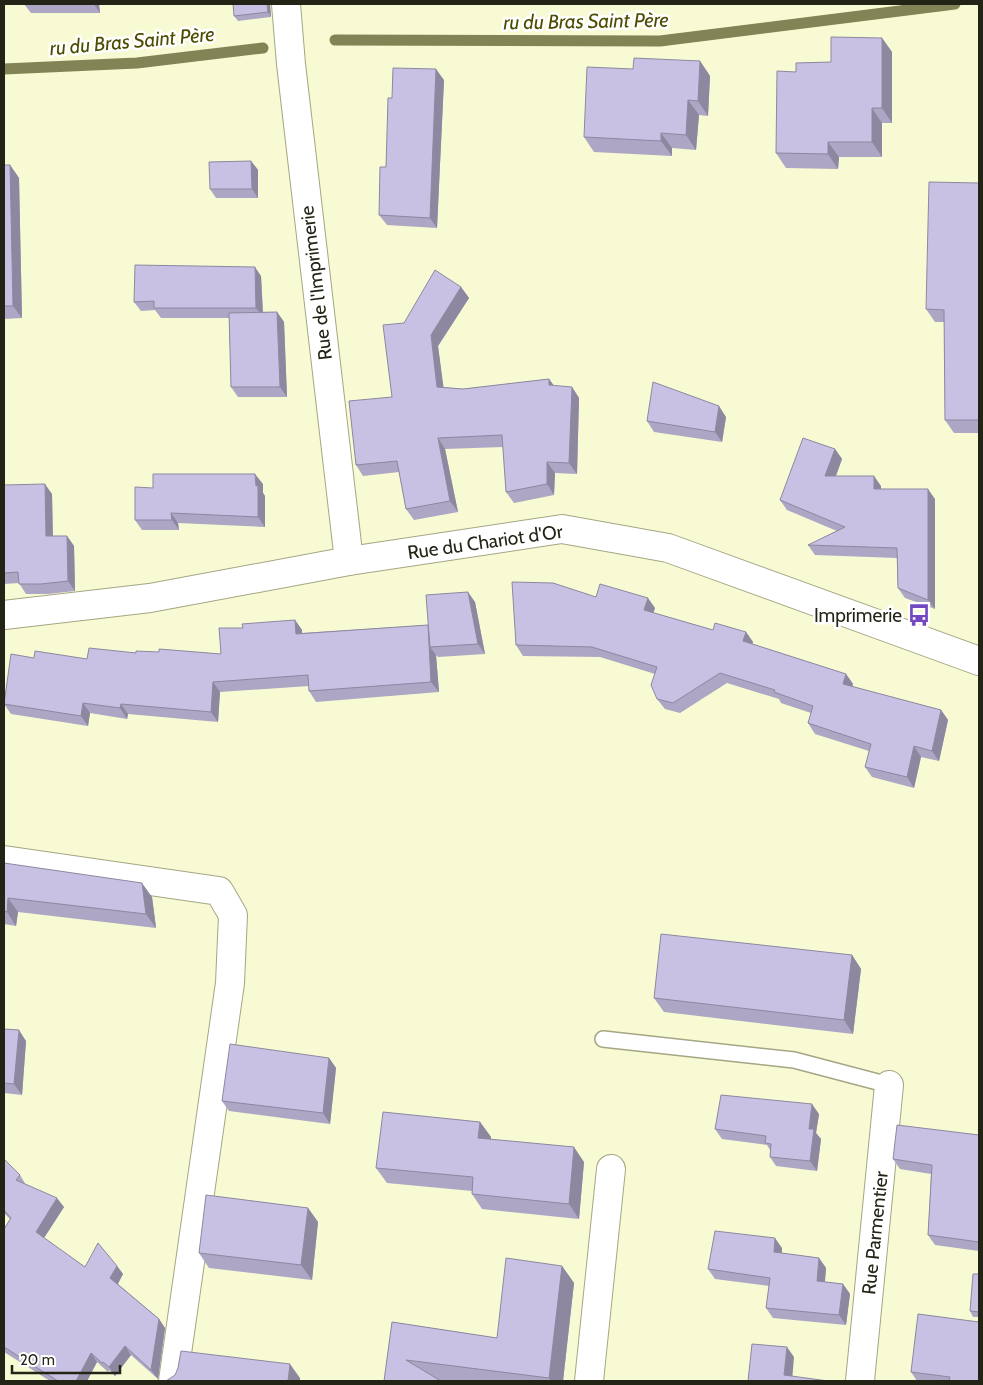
<svg xmlns="http://www.w3.org/2000/svg" width="983" height="1385" font-family="Cabin,sans-serif">
  <style>
    .lines { fill: none; stroke-linecap: round; stroke-linejoin: round }
    .stream { stroke: #838455; stroke-width: 11 }
    .lane-casing { stroke: #a5a683; stroke-width: 18 }
    .street-casing { stroke: #a5a683; stroke-width: 30 }
    .lane { stroke: #fff; stroke-width: 15 }
    .street { stroke: #fff; stroke-width: 28 }
    .wall { fill: #ada6c4 }
    .shaded-wall { fill: #8d87a0 }
    .building { fill: #c9c1e4; stroke: #8d87a0 }
    .labels { text-anchor: middle; dominant-baseline: central; stroke-width: 5; stroke-linejoin: round; paint-order: stroke }
    .street-label { font-size: 19px; fill: #242416; stroke: #fff }
    .poi-label { font-size: 19px; fill: #242416; stroke: #fff; text-anchor: end }
    .water-label { font-size: 20px; font-style: italic; fill: #4d4c00; stroke: #fff }
  </style>
  <rect width="100%" height="100%" fill="#f8fad4"/>
  <g class="lines">
    <g class="stream">
      <polyline points="335,40 660,41 955,4"/>
      <polyline points="4,69 137,63 263,48"/>
    </g>
    <defs>
      <polyline id="lane" points="603,1039 794,1060 889,1085"/>
      <g id="street">
        <polyline points="286,4 291,64 349,561"/>
        <polyline points="4,615 150,598 349,561 562,529 668,548 979,661"/>
        <polyline points="4,860 219,891 233,915 230,983 173,1381"/>
        <polyline points="589,1381 611,1169"/>
        <polyline points="860,1381 889,1085"/>
      </g>
    </defs>
    <use href="#lane" class="lane-casing"/>
    <use href="#street" class="street-casing"/>
    <use href="#lane" class="lane"/>
    <use href="#street" class="street"/>
  </g>
  <g class="wall">
    <polygon points="24,4 99,4 100,13 31,13"/>
    <polygon points="270,4 271,17 238,21 234,16"/>
    <polygon points="882,38 892,52 892,123 882,123 882,157 839,157 838,169 786,168 776,153 796,72 831,62"/>
    <polygon points="700,61 710,76 708,116 699,115 696,150 672,148 672,156 594,152 584,137 633,69"/>
    <polygon points="444,80 437,228 387,225 379,215 386,167 392,98"/>
    <polygon points="251,161 258,170 258,198 216,198 210,189"/>
    <polygon points="4,165 10,165 19,178 22,318 4,319"/>
    <polygon points="979,183 979,433 954,433 945,420 944,322 935,322 926,309"/>
    <polygon points="261,276 263,312 277,312 284,322 287,397 238,397 231,387 229,318 161,318 155,310 141,311 134,302"/>
    <polygon points="461,287 469,298 438,346 443,387 463,389 549,379 554,386 572,387 579,398 577,474 555,473 554,495 514,503 506,492 503,447 445,449 458,512 414,520 406,509 399,472 363,476 356,465 392,397"/>
    <polygon points="726,417 722,442 654,432 647,421"/>
    <polygon points="835,449 842,459 836,476 881,486 881,489 935,499 935,609 905,598 898,588 897,558 815,555 808,545 837,531 787,510 780,500"/>
    <polygon points="263,484 263,493 265,496 265,527 178,523 179,530 142,530 135,520 153,488"/>
    <polygon points="4,485 52,494 53,536 67,536 74,546 75,591 48,594 26,594 19,583 4,584"/>
    <polygon points="596,597 655,608 653,613 713,630 746,632 753,642 752,644 846,674 853,684 852,687 941,710 948,720 939,761 921,757 914,788 872,777 865,767 869,751 815,734 808,723 811,713 781,703 779,699 727,683 680,713 665,709 657,699 655,674 600,657 523,656 516,645"/>
    <polygon points="475,602 485,654 438,657 436,655 439,692 316,702 309,691 309,686 220,692 218,722 128,714 127,719 90,713 88,726 11,714 4,704 34,658 87,659 136,653 221,654 243,628 295,620 302,630 302,633 428,625 429,626"/>
    <polygon points="4,863 152,897 156,928 18,912 16,926 4,924"/>
    <polygon points="852,955 861,969 853,1034 664,1012 654,998"/>
    <polygon points="4,1029 26,1041 22,1095 4,1093"/>
    <polygon points="329,1058 336,1068 330,1124 229,1111 222,1101"/>
    <polygon points="819,1114 816,1133 821,1139 817,1171 776,1166 770,1157 770,1150 767,1145 722,1139 715,1129"/>
    <polygon points="480,1122 491,1137 491,1139 584,1162 579,1219 482,1209 472,1194 472,1191 387,1183 376,1168"/>
    <polygon points="979,1135 979,1251 935,1245 928,1235 931,1174 900,1169 893,1159"/>
    <polygon points="4,1159 20,1175 26,1185 64,1207 44,1238 85,1267 117,1266 123,1274 118,1284 159,1319 165,1328 158,1379 131,1355 115,1376 109,1370 108,1372 97,1362 87,1381 50,1381 4,1352 4,1229 10,1219 4,1213"/>
    <polygon points="308,1208 318,1222 312,1280 209,1268 199,1253"/>
    <polygon points="782,1248 782,1253 819,1258 826,1268 825,1282 843,1284 850,1294 846,1325 773,1318 766,1308 769,1286 715,1279 708,1269"/>
    <polygon points="562,1266 574,1283 563,1381 446,1381 439,1380 384,1381 392,1322 497,1338"/>
    <polygon points="979,1274 979,1317 973,1317 970,1311"/>
    <polygon points="979,1322 979,1381 917,1381 911,1372"/>
  </g>
  <g class="shaded-wall">
    <polygon points="94,4 99,4 100,13"/>
    <polygon points="267,4 270,4 271,17 268,12"/>
    <polygon points="882,38 892,52 892,123 882,108"/>
    <polygon points="700,61 710,76 708,116 698,101"/>
    <polygon points="436,69 444,80 437,228 430,218"/>
    <polygon points="688,100 699,115 696,150 686,135"/>
    <polygon points="872,108 882,123 882,157 872,142"/>
    <polygon points="661,133 672,148 672,156 661,141"/>
    <polygon points="828,142 839,157 838,169 828,154"/>
    <polygon points="251,161 258,170 258,198 252,189"/>
    <polygon points="10,165 19,178 22,318 13,306"/>
    <polygon points="255,267 261,276 263,317 256,308"/>
    <polygon points="461,287 469,298 438,346 445,398 437,387 431,335"/>
    <polygon points="277,312 284,322 287,397 280,387"/>
    <polygon points="549,379 557,390 549,385"/>
    <polygon points="572,387 579,398 577,474 569,463"/>
    <polygon points="719,406 726,417 722,442 715,432"/>
    <polygon points="438,438 445,449 458,512 450,501"/>
    <polygon points="835,449 842,459 832,486 825,476"/>
    <polygon points="547,462 555,473 554,495 547,484"/>
    <polygon points="255,474 263,484 263,493 265,496 265,527 258,517"/>
    <polygon points="874,476 881,486 881,499 874,489"/>
    <polygon points="45,484 52,494 53,547 46,536"/>
    <polygon points="928,489 935,499 935,609 928,600"/>
    <polygon points="171,513 178,523 179,530 172,520"/>
    <polygon points="67,536 74,546 75,591 68,581"/>
    <polygon points="468,592 475,602 485,654 478,644"/>
    <polygon points="648,598 655,608 651,620 644,610"/>
    <polygon points="295,620 302,630 303,644 296,634"/>
    <polygon points="428,625 435,635 430,647 436,655 439,692 431,682"/>
    <polygon points="746,632 753,642 750,651 743,641"/>
    <polygon points="846,674 853,684 850,694 843,684"/>
    <polygon points="213,682 220,692 218,722 211,712"/>
    <polygon points="83,703 90,713 88,726 81,716"/>
    <polygon points="121,704 128,714 127,719 120,708"/>
    <polygon points="941,710 948,720 939,761 932,751"/>
    <polygon points="914,746 921,757 914,788 907,777"/>
    <polygon points="142,883 152,897 156,928 146,914"/>
    <polygon points="8,898 18,912 16,926 7,912"/>
    <polygon points="852,955 861,969 853,1034 844,1020"/>
    <polygon points="19,1030 26,1041 22,1095 14,1084"/>
    <polygon points="329,1058 336,1068 330,1124 323,1113"/>
    <polygon points="812,1104 819,1114 816,1133 821,1139 817,1171 810,1161 809,1129"/>
    <polygon points="480,1122 491,1137 489,1153 478,1138"/>
    <polygon points="574,1147 584,1162 579,1219 569,1204"/>
    <polygon points="57,1198 64,1207 42,1241 36,1232"/>
    <polygon points="308,1208 318,1222 312,1280 301,1265"/>
    <polygon points="775,1238 782,1248 781,1262 774,1252"/>
    <polygon points="819,1258 826,1268 824,1291 817,1281"/>
    <polygon points="117,1266 123,1274 116,1287 110,1278"/>
    <polygon points="562,1266 574,1283 563,1381 551,1381 549,1378"/>
    <polygon points="843,1284 850,1294 846,1325 839,1315"/>
    <polygon points="159,1319 165,1328 158,1379 151,1370"/>
    <polygon points="125,1346 131,1355 115,1376 109,1367"/>
    <polygon points="787,1347 794,1357 792,1381 784,1375"/>
    <polygon points="91,1353 97,1362 87,1381 76,1381"/>
    <polygon points="290,1364 300,1378 300,1381 288,1381"/>
  </g>
  <g class="building">
    <polygon points="233,4 267,4 268,12 234,16"/>
    <polygon points="831,37 882,38 882,108 872,108 872,142 828,142 828,154 776,153 777,71 796,72 796,63 831,62"/>
    <polygon points="634,58 700,61 698,101 688,100 686,135 661,133 661,141 584,137 587,67 633,69"/>
    <polygon points="393,68 436,69 430,218 379,215 380,167 386,167 388,98 392,98"/>
    <polygon points="251,161 252,189 210,189 209,162"/>
    <polygon points="4,165 10,165 13,306 4,306"/>
    <polygon points="929,182 979,183 979,420 945,420 944,310 926,309"/>
    <polygon points="135,265 255,267 256,308 154,308 154,301 134,302"/>
    <polygon points="435,270 461,287 431,335 437,387 463,389 549,379 549,385 572,387 569,463 547,462 547,484 506,492 502,435 438,438 450,501 406,509 397,461 356,465 349,401 392,397 383,325 404,323"/>
    <polygon points="277,312 280,387 231,387 229,313"/>
    <polygon points="653,382 719,406 715,432 647,421"/>
    <polygon points="803,438 835,449 825,476 874,476 874,489 928,489 928,600 898,588 897,548 808,545 845,527 780,500"/>
    <polygon points="153,474 255,474 256,486 258,485 258,517 171,513 172,520 135,520 135,487 153,488"/>
    <polygon points="45,484 46,536 67,536 68,581 41,584 19,584 18,572 4,573 4,485"/>
    <polygon points="512,582 553,583 596,597 600,584 648,598 644,610 713,630 715,623 746,632 743,641 846,674 843,684 941,710 932,751 914,746 907,777 865,767 871,744 808,723 813,706 774,692 775,690 720,673 673,703 657,699 651,685 657,667 592,647 516,645"/>
    <polygon points="468,592 478,644 430,647 426,595"/>
    <polygon points="295,620 296,634 428,625 431,682 309,691 308,675 213,682 211,712 121,704 120,708 83,703 81,716 4,704 11,654 34,658 35,651 87,659 89,648 136,653 136,651 159,652 159,649 221,654 219,628 243,628 242,624"/>
    <polygon points="4,863 142,883 146,914 8,898 7,912 4,911"/>
    <polygon points="661,934 852,955 844,1020 654,998"/>
    <polygon points="4,1029 19,1030 14,1084 4,1083"/>
    <polygon points="230,1044 329,1058 323,1113 222,1101"/>
    <polygon points="721,1095 812,1104 809,1129 814,1129 810,1161 770,1157 771,1144 765,1143 766,1136 715,1129"/>
    <polygon points="383,1112 480,1122 478,1138 574,1147 569,1204 472,1194 473,1177 376,1168"/>
    <polygon points="897,1125 979,1135 979,1242 928,1235 932,1165 893,1159"/>
    <polygon points="4,1159 20,1175 16,1180 57,1198 36,1232 85,1267 98,1243 117,1266 110,1278 159,1319 151,1370 125,1346 109,1367 103,1362 102,1363 91,1353 76,1381 58,1381 4,1347 4,1229 11,1218 4,1210"/>
    <polygon points="206,1195 308,1208 301,1265 199,1253"/>
    <polygon points="715,1231 775,1238 774,1252 819,1258 817,1281 843,1284 839,1315 766,1308 770,1278 708,1269"/>
    <polygon points="506,1258 562,1266 549,1378 406,1360 441,1381 384,1381 392,1322 497,1338"/>
    <polygon points="973,1274 979,1274 979,1312 970,1311"/>
    <polygon points="918,1314 979,1322 979,1381 949,1381 950,1377 911,1372"/>
    <polygon points="752,1344 787,1347 784,1375 828,1381 748,1381"/>
    <polygon points="181,1351 290,1364 288,1381 166,1381 175,1375 178,1368"/>
  </g>
  <defs>
    <symbol id="bus-bare" viewBox="-9 -9 18 18"><path d="M-5-6H5V4H4V6H2V4H-2V6H-4V4H-5ZM-3.5-4V0h7V-4ZM-3.5 1.2v1.5H-2V1.2ZM2 1.2v1.5H3.5V1.2Z" fill="#7349c2" stroke="#fff" stroke-width="2.5" paint-order="stroke"/></symbol>
  </defs>
  <g fill-rule="evenodd">
    <use href="#bus-bare" x="903" y="599" width="32" height="32"/>
  </g>
  <g class="labels">
    <g class="street-label">
      <text transform="translate(316 283) rotate(-97)">Rue de l'Imprimerie</text>
      <text transform="translate(485 542) rotate(-8)">Rue du Chariot d'Or</text>
      <text transform="translate(875 1233) rotate(-84)">Rue Parmentier</text>
    </g>
    <g class="poi-label">
      <text x="902" y="615">Imprimerie</text>
    </g>
    <g class="water-label">
      <text transform="translate(586 21) rotate(-1)">ru du Bras Saint Père</text>
      <text transform="translate(132 41) rotate(-5)">ru du Bras Saint Père</text>
    </g>
  </g>
  <rect width="983" height="1385" fill="none" stroke="#242416" stroke-width="10"/>
  <path d="M12 1365v8h108v-8" fill="none" stroke="#242416" stroke-width="2.5"/>
  <text x="20" y="1365" font-size="15" fill="#242416" stroke="#ffffff" stroke-width="4" paint-order="stroke">20 m</text>
</svg>
